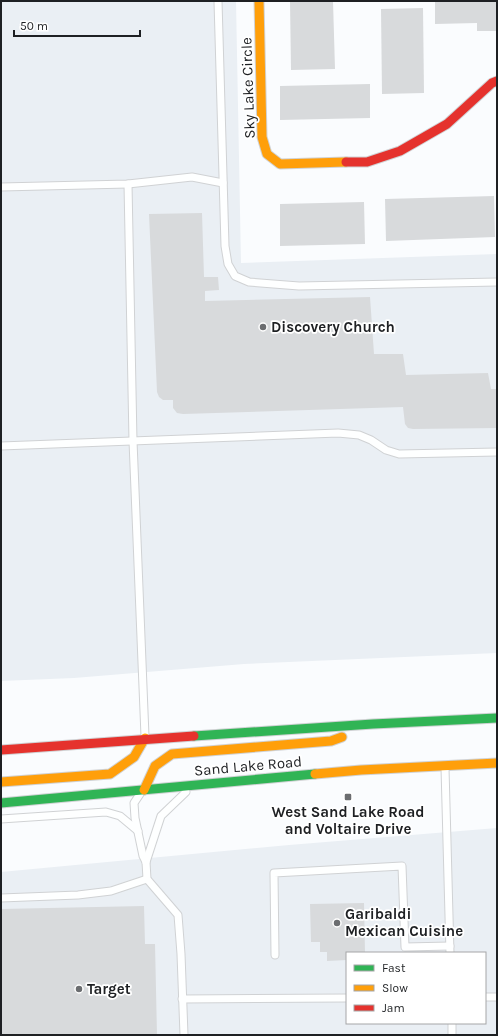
<svg xmlns="http://www.w3.org/2000/svg" width="498" height="1036" font-family="Karla,sans-serif">
  <style>
    .built { fill: #eaeff4; fill-rule: evenodd }
    .building { fill: #d8dadc }
    .lines { fill: none; stroke-linecap: round; stroke-linejoin: round }
    .lane-casing { stroke: #d0d2d4; stroke-width: 9 }
    .fast-casing { stroke: #d0d2d4; stroke-width: 11 }
    .slow-casing { stroke: #d0d2d4; stroke-width: 11 }
    .jam-casing { stroke: #d0d2d4; stroke-width: 11 }
    .lane { stroke: #feffff; stroke-width: 7 }
    .fast { stroke: #30b455; stroke-width: 9 }
    .slow { stroke: #ff9f0a; stroke-width: 9 }
    .jam { stroke: #e5322d; stroke-width: 9 }
    .poi-dot { fill: #6b6d70; stroke: #fff; stroke-width: 1.5 }
    .labels { text-anchor: middle; dominant-baseline: central; stroke-width: 3.5; stroke-linejoin: round; paint-order: stroke }
    .street-label { font-size: 15px; fill: #1e2023; stroke: #fff }
    .poi-label { font-size: 15px; font-weight: bold; fill: #1e2023; stroke: #fff; text-anchor: start }
  </style>
  <rect width="100%" height="100%" fill="#fafcfe"/>
  <g class="built">
    <polygon points="1,1 236,1 241,263 497,254 497,653 244,664 74,678 1,681"/>
    <path d="M497,828V1035H1V872L289,845ZM347,953H485V1023H347Z"/>
  </g>
  <g class="building">
    <polygon points="290,1 333,1 335,69 291,70"/>
    <polygon points="435,1 497,1 497,31 477,31 477,23 435,24"/>
    <polygon points="423,8 424,93 382,94 381,9"/>
    <polygon points="370,84 370,118 280,120 280,86"/>
    <polygon points="494,196 495,237 386,241 385,199"/>
    <polygon points="364,202 365,244 280,246 280,204"/>
    <polygon points="202,213 204,277 218,277 219,290 205,291 205,301 370,297 374,354 403,354 406,375 488,373 491,389 497,389 497,428 413,429 408,428 405,424 403,407 183,414 177,413 173,408 173,400 163,400 159,397 157,392 149,214"/>
    <polygon points="364,903 365,953 347,953 347,960 327,961 327,952 320,952 320,942 311,942 310,904"/>
    <polygon points="144,906 145,944 155,944 157,1035 1,1035 1,909"/>
  </g>
  <g class="lines">
    <defs>
      <g id="lane">
        <polyline points="218,1 225,246 228,264 235,276 249,282 299,286 497,282"/>
        <polyline points="128,184 133,441 145,736"/>
        <polyline points="1,187 128,184 192,177 223,183"/>
        <polyline points="1,446 338,433 359,435 371,440 386,450 399,454 497,452"/>
        <polyline points="445,768 450,953"/>
        <polyline points="140,794 134,803 135,818 143,856 146,862 147,879 178,915 181,954 184,1035"/>
        <polyline points="1,819 106,812 120,816 138,831"/>
        <polyline points="146,862 161,816 186,792"/>
        <polyline points="1,898 78,895 111,891 147,879"/>
        <polyline points="275,955 274,873 402,866 405,947 450,946"/>
        <polyline points="485,997 497,997"/>
        <polyline points="182,999 347,998"/>
        <polyline points="452,1023 452,1035"/>
      </g>
      <g id="fast">
        <polyline points="194,736 373,724 497,718"/>
        <polyline points="1,803 315,774"/>
      </g>
      <g id="slow">
        <polyline points="259,1 262,137 267,154 280,164 346,162"/>
        <polyline points="315,774 361,770 497,763"/>
        <polyline points="1,782 110,774 134,757 145,738"/>
        <polyline points="144,790 155,766 172,754 331,741 342,737"/>
      </g>
      <g id="jam">
        <polyline points="346,162 367,162 400,151 447,124 492,83 497,81"/>
        <polyline points="1,750 194,736"/>
      </g>
    </defs>
    <use href="#lane" class="lane-casing"/>
    <use href="#fast" class="fast-casing"/>
    <use href="#slow" class="slow-casing"/>
    <use href="#jam" class="jam-casing"/>
    <use href="#lane" class="lane"/>
    <use href="#fast" class="fast"/>
    <use href="#slow" class="slow"/>
    <use href="#jam" class="jam"/>
  </g>
  <g class="poi-dot">
    <circle cx="263" cy="327" r="4"/>
    <rect x="344" y="793" width="8" height="8" rx="2"/>
    <circle cx="337" cy="923" r="4"/>
    <circle cx="79" cy="989" r="4"/>
  </g>
  <g class="labels">
    <g class="street-label">
      <text transform="translate(248 88) rotate(-92)">Sky Lake Circle</text>
      <text transform="translate(248 766) rotate(-5)">Sand Lake Road</text>
    </g>
    <g class="poi-label">
      <text x="271" y="327">Discovery Church</text>
      <text x="348" y="812" text-anchor="middle">West Sand Lake Road<tspan x="348" dy="17">and Voltaire Drive</tspan></text>
      <text x="345" y="914">Garibaldi<tspan x="345" dy="17">Mexican Cuisine</tspan></text>
      <text x="87" y="989">Target</text>
    </g>
  </g>
  <rect width="498" height="1036" fill="none" stroke="#1e2023" stroke-width="4"/>
  <rect x="346" y="952" width="140" height="72" fill="#ffffff" stroke="#a5a6a7"/>
  <rect x="354" y="965" width="20" height="6" fill="#30b455" stroke="#a5a6a7"/>
  <text x="382" y="972" font-size="12" fill="#1e2023">Fast</text>
  <rect x="354" y="985" width="20" height="6" fill="#ff9f0a" stroke="#a5a6a7"/>
  <text x="382" y="992" font-size="12" fill="#1e2023">Slow</text>
  <rect x="354" y="1005" width="20" height="6" fill="#e5322d" stroke="#a5a6a7"/>
  <text x="382" y="1012" font-size="12" fill="#1e2023">Jam</text>
  <path d="M14 30v6h126v-6" fill="none" stroke="#1e2023" stroke-width="2"/>
  <text x="20" y="30" font-size="12" fill="#1e2023" stroke="#ffffff" stroke-width="3" paint-order="stroke">50 m</text>
</svg>
